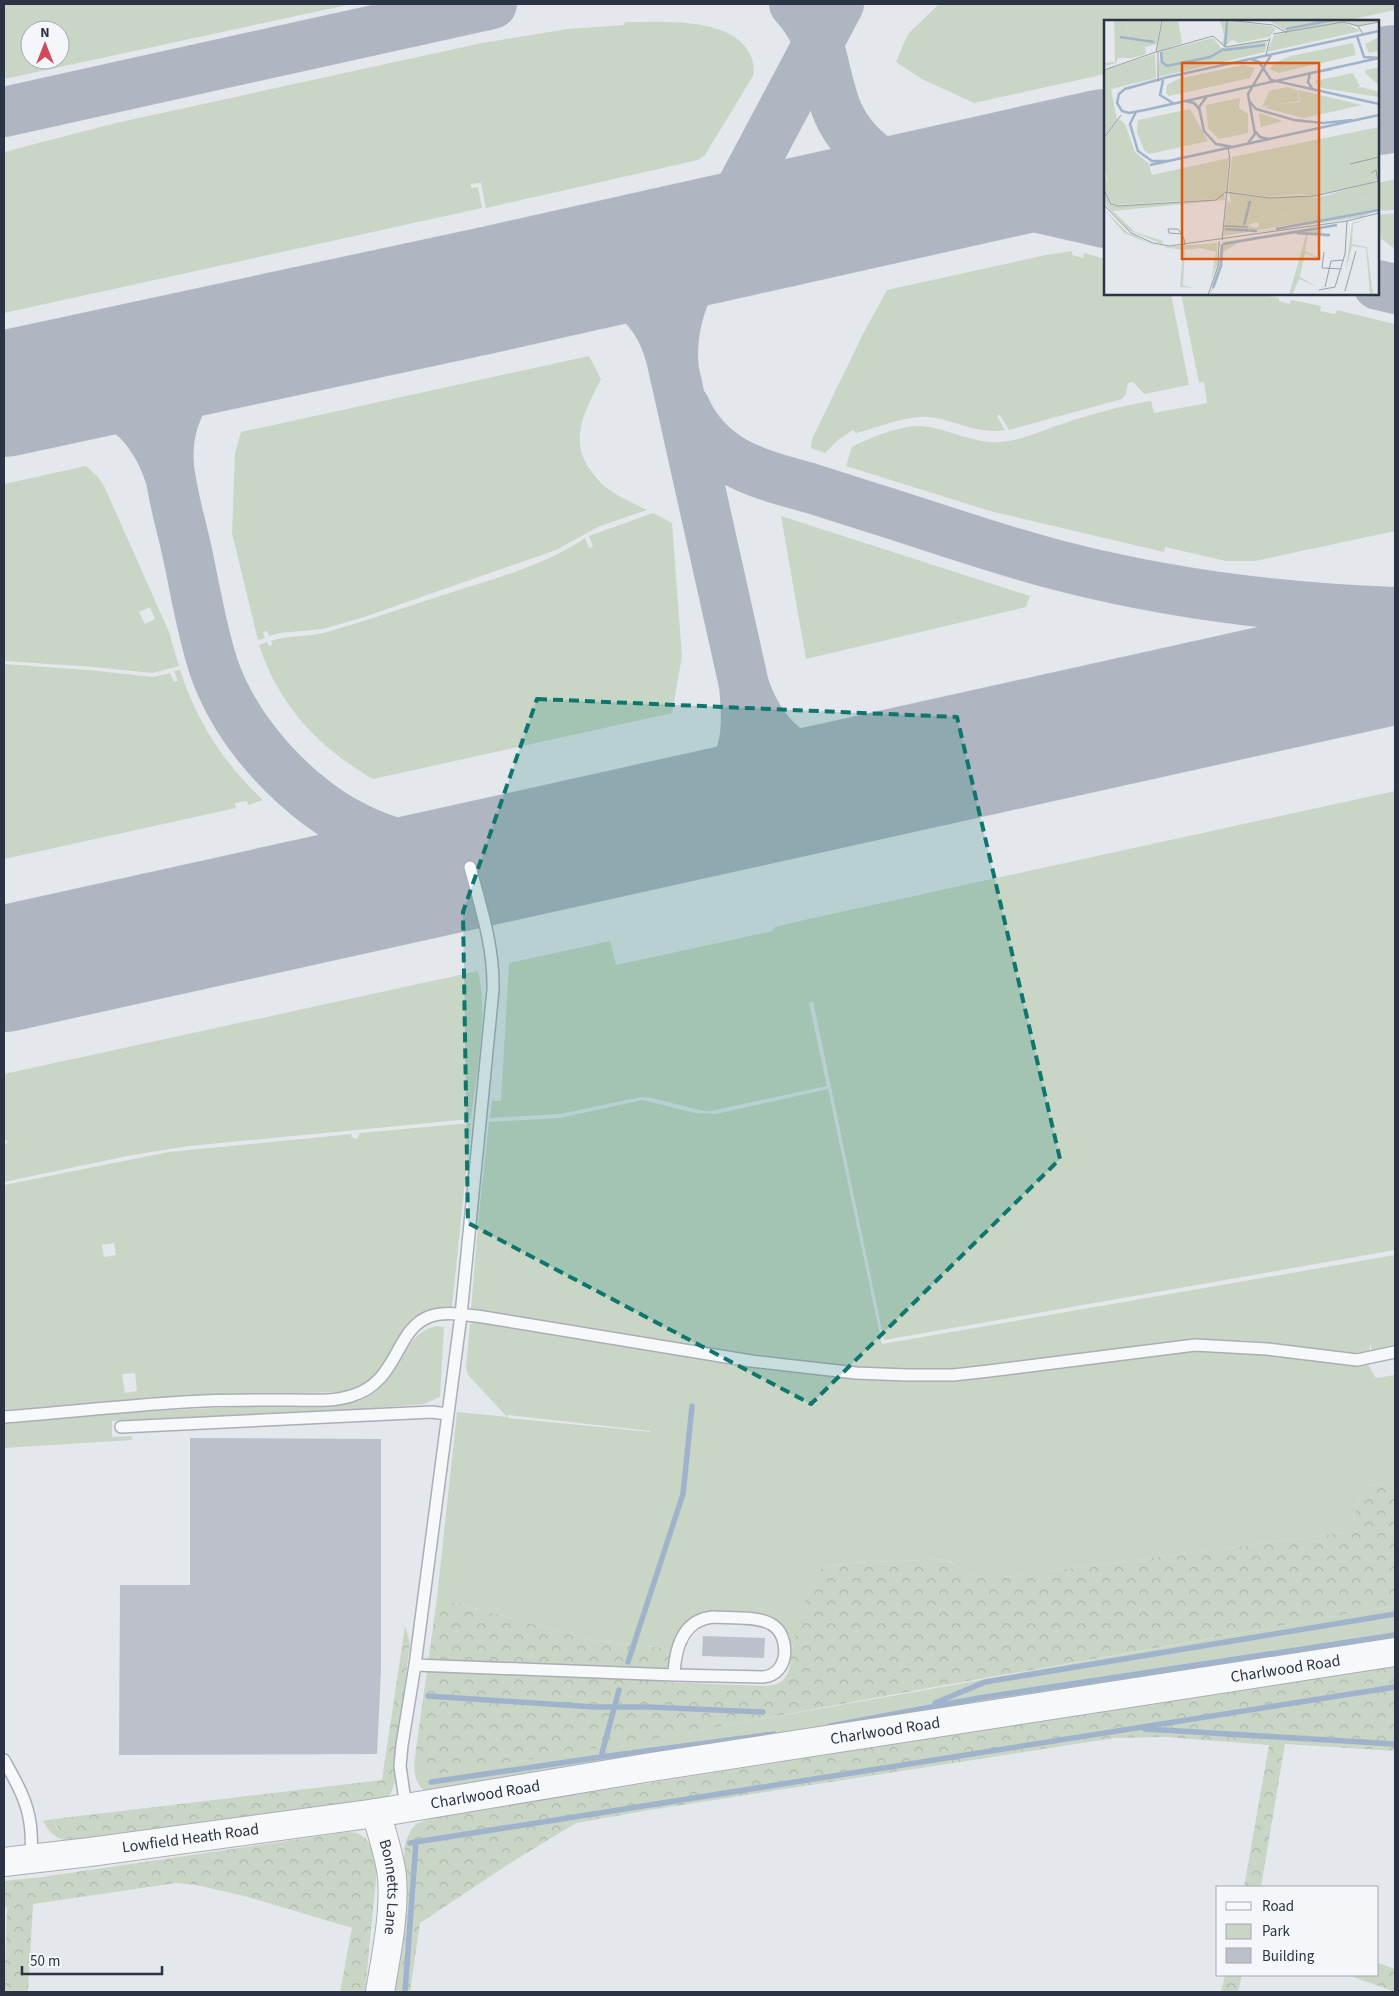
<svg xmlns="http://www.w3.org/2000/svg" width="1399" height="1996" font-family="'Source Sans 3',sans-serif">
<style>
.green{fill:#c9d6c5;fill-rule:evenodd}
.forest{fill:url(#forest-crowns)}
.lines{fill:none;stroke-linecap:round;stroke-linejoin:round}
.stream{stroke:#9fb4cc;stroke-width:5.5}
.taxiway{stroke:#b0b6c1;stroke-width:50}
.runway{stroke:#b0b6c1;stroke-width:126}
.building{fill:#bbc0ca}
.service-casing{stroke:#a9aeb7;stroke-width:14}
.tertiary-casing{stroke:#a9aeb7;stroke-width:30}
.service{stroke:#f7f8fa;stroke-width:11}
.tertiary{stroke:#f7f8fa;stroke-width:28}
.marked{fill:#0f766e;fill-opacity:0.2;stroke:#0f766e;stroke-width:4;stroke-dasharray:10 6;stroke-linejoin:round}
.labels{text-anchor:middle;dominant-baseline:central;stroke-width:4;stroke-linejoin:round;paint-order:stroke}
.street-label{font-size:16px;fill:#2b3445;stroke:#f4f6f9}
.inset-river{fill:none;stroke:#9fb4cc;stroke-width:2.5}
.inset-road{fill:none;stroke:#9a9fa9;stroke-width:1}
.view{fill:#df570f;fill-opacity:0.15;stroke:#df570f;stroke-width:2.5}
.inset-edge{fill:none;stroke:#2b3445;stroke-width:2.5}
</style>
<defs>
<pattern id="forest-crowns" width="20" height="18" patternUnits="userSpaceOnUse" patternTransform="scale(1.25)"><rect width="20" height="18" fill="#c9d6c5"/><path d="M2 6a3 3 0 1 1 6 0M12 15a3 3 0 1 1 6 0" fill="none" stroke="#adb8ab"/></pattern>
</defs>
<rect width="100%" height="100%" fill="#e4e7ec"/>
<!-- green -->
<path class="green" d="M 4,4 L 352,4 L 4,79 ZM 30,30 L 60,30 L 60,60 L 30,60 Z
M 939,4 L 1395,4 L 1395,10 L 1344,21 L 1105,21 L 1105,74 L 974,103 L 922,79 L 896,62 L 908,34 Z
M 625,22 C 660,22 732,16 750,54 C 753,61 755,68 753,76 L 705,155 L 698,160 L 486,208 L 481,183 L 471,184 L 471,188 L 478,187 L 482,208 L 4,313 L 4,152 L 116,123 L 482,43 L 568,29 L 624,25 Z
M 1395,179 L 1395,210 L 1378,211 L 1378,183 Z
M 1395,213 L 1395,249 L 1380,238 L 1381,236 L 1378,233 L 1378,215 Z
M 1072,251 L 1072,255 L 1083,258 L 1084,253 L 1105,259 L 1105,294 L 1171,294 L 1189,385 L 1144,394 L 1133,382 L 1128,383 L 1126,394 L 1122,399 L 1009,430 L 1000,415 L 997,416 L 1005,430 C 978,435 955,420 929,417 C 908,415 876,428 856,433 L 853,430 L 838,440 L 825,453 L 811,448 L 812,439 L 863,334 L 887,290 L 1046,255 Z
M 1181,294 L 1257,294 L 1279,298 L 1279,301 L 1290,304 L 1291,300 L 1321,306 L 1320,311 L 1335,314 L 1337,310 L 1395,324 L 1395,531 L 1255,561 L 1226,561 L 1165,547 L 1164,552 L 990,511 L 846,466 L 852,447 C 872,437 907,422 929,427 C 953,431 975,444 1000,442 C 1021,441 1042,430 1062,424 C 1091,414 1121,406 1151,401 L 1154,413 L 1207,403 L 1204,382 L 1199,383 Z
M 589,356 L 601,379 C 587,407 568,438 589,468 C 595,476 601,485 610,490 C 621,498 635,504 647,510 L 600,526 L 556,550 L 364,617 L 323,629 L 280,633 L 269,636 L 267,631 L 263,632 L 265,638 L 258,640 L 232,533 L 235,453 L 241,432 Z
M 86,466 L 98,477 L 104,486 L 169,632 L 179,666 L 152,673 L 94,667 L 4,661 L 4,484 ZM 150,607 L 155,619 L 145,624 L 139,612 Z
M 653,513 L 672,523 L 682,656 L 672,713 L 373,779 C 318,747 279,706 259,645 L 267,642 L 269,646 L 272,645 L 271,641 C 289,635 309,637 327,632 C 365,621 403,608 440,596 C 488,580 543,567 585,538 L 589,548 L 593,546 L 589,536 Z
M 781,516 L 1030,596 L 1026,607 L 806,659 Z
M 4,664 L 88,670 L 153,677 L 170,673 L 174,682 L 178,681 L 174,671 L 180,670 C 196,720 224,764 263,800 L 248,805 L 247,801 L 235,803 L 236,808 L 4,859 Z
M 1395,791 L 1395,1250 L 884,1340 L 813,1001 L 809,1003 L 827,1086 L 711,1111 L 703,1111 L 652,1098 L 641,1097 L 560,1114 L 490,1118 L 492,1101 L 501,1101 L 509,963 L 610,941 L 616,965 L 773,931 L 775,927 L 795,922 Z
M 478,971 C 489,1014 476,1075 471,1119 L 189,1146 L 132,1155 L 4,1182 L 4,1144 L 7,1143 L 6,1140 L 4,1140 L 4,1074 Z
M 828,1089 L 882,1344 L 1395,1255 L 1395,1346 L 1372,1352 L 1370,1342 L 1370,1352 L 1351,1353 L 1254,1341 L 1193,1339 L 999,1365 L 953,1368 L 881,1369 L 745,1355 L 471,1309 L 478,1223 L 489,1122 L 560,1118 L 642,1100 L 695,1113 L 716,1114 Z
M 471,1123 L 452,1307 C 440,1308 427,1309 416,1316 C 402,1325 397,1341 391,1355 C 381,1375 363,1390 341,1392 L 185,1396 L 4,1410 L 4,1185 L 169,1152 L 352,1134 L 351,1137 L 357,1139 L 360,1133 ZM 114,1243 L 116,1255 L 104,1257 L 102,1245 ZM 135,1373 L 137,1391 L 125,1393 L 122,1374 Z
M 481,1320 L 749,1367 L 821,1375 L 906,1380 L 1187,1350 L 1221,1350 L 1367,1363 L 1376,1378 L 1395,1375 L 1395,1480 L 1368,1486 L 1360,1495 L 1352,1524 L 1342,1533 L 1005,1577 L 986,1577 L 976,1576 L 965,1572 L 946,1559 L 845,1563 C 833,1566 823,1566 816,1577 L 792,1647 L 789,1635 L 780,1624 L 696,1616 L 684,1625 L 675,1649 L 595,1641 L 437,1598 L 457,1412 L 507,1417 L 468,1375 L 466,1367 L 470,1324 ZM 508,1415 L 650,1431 L 651,1432 L 508,1418 Z
M 437,1326 L 444,1327 L 440,1397 L 424,1404 L 290,1415 L 112,1421 L 112,1437 L 132,1436 L 132,1440 L 4,1448 L 4,1422 L 112,1413 L 359,1401 C 402,1386 399,1333 437,1326 Z
M 1395,1606 L 1395,1635 L 1246,1658 L 1241,1667 L 429,1792 C 416,1787 415,1778 414,1764 L 436,1775 C 756,1722 1075,1662 1395,1606 Z
M 54,1819 L 57,1829 L 76,1840 C 60,1843 51,1835 43,1821 Z"/>
<!-- forest -->
<path class="forest" d="M 1395,1480 L 1395,1606 L 940,1686 L 641,1741 L 436,1775 L 414,1764 L 437,1598 L 595,1641 L 675,1649 L 663,1682 L 767,1686 C 774,1685 780,1684 785,1678 C 792,1669 790,1656 793,1645 C 799,1620 807,1591 821,1569 L 845,1563 L 946,1559 L 965,1572 L 976,1576 L 986,1577 L 1005,1577 L 1342,1533 L 1352,1524 L 1360,1495 L 1368,1486 Z
M 405,1626 L 410,1643 L 398,1736 L 395,1782 L 391,1793 L 384,1800 L 76,1840 C 64,1838 57,1831 54,1819 L 382,1780 Z
M 1395,1665 L 1395,1751 L 1285,1744 L 1261,1887 L 1244,1887 L 1269,1745 L 1164,1737 L 1114,1738 L 650,1810 L 576,1823 L 512,1862 L 420,1923 L 410,1992 L 390,1992 L 403,1872 L 405,1843 L 411,1830 L 416,1824 L 433,1817 Z
M 348,1832 L 357,1833 L 365,1838 L 371,1846 L 377,1869 L 365,1992 L 340,1992 L 352,1928 L 248,1897 L 197,1885 L 176,1883 L 33,1904 L 28,1992 L 4,1992 L 7,1907 L 4,1907 L 4,1881 L 42,1877 Z
M 1378,1963 L 1395,1969 L 1395,1992 L 1348,1975 L 1378,1975 Z
M 1225,1975 L 1242,1975 L 1238,1992 L 1221,1992 Z"/>
<g class="lines">
<!-- stream -->
<path class="stream" d="M 628,1662 L 683,1494 L 692,1406
M 619,1690 L 601,1757 L 774,1734
M 428,1696 L 595,1707 L 648,1707 L 763,1712
M 935,1703 L 985,1682 L 1395,1614
M 830,1726 L 979,1698 L 1395,1635
M 1145,1729 L 1395,1744
M 431,1782 L 601,1757
M 416,1842 L 1395,1687
M 405,1992 L 416,1842 L 410,1843"/>
<!-- taxiway -->
<path class="taxiway" d="M 794,4 C 823,35 821,61 833,99 C 845,141 883,170 923,182 L 1105,223
M 1378,69 L 1395,69
M 4,112 L 492,4
M 553,275 C 618,275 660,301 673,367
M 1378,285 L 1395,289
M 259,339 C 203,359 164,404 169,466 C 172,496 182,527 188,556 C 196,594 202,632 214,668 C 233,722 273,770 318,804 C 354,831 401,849 445,853 C 471,856 497,854 522,854
M 34,387 C 105,386 149,410 171,479
M 685,407 C 709,462 758,474 810,488 C 832,495 854,502 876,509 C 937,528 998,550 1061,566 C 1170,594 1283,608 1395,612
M 744,685 C 760,735 797,769 850,775 C 861,776 874,774 885,774
M 672,821 C 735,776 752,767 744,685 L 674,371 C 671,344 675,318 686,292 L 839,4"/>
<!-- runway -->
<path class="runway" d="M 1378,92 L 1395,88
M 4,394 L 497,288 L 1105,152
M 4,969 L 1395,661"/>
</g>
<!-- building -->
<path class="building" d="M 190,1438 L 381,1439 L 381,1670 L 377,1754 L 119,1755 L 120,1585 L 190,1585 Z
M 703,1636 L 765,1638 L 764,1658 L 702,1656 Z"/>
<g class="lines">
<defs>
<path id="service" d="M 4,1417 C 70,1412 137,1404 204,1401 C 233,1400 262,1400 291,1400 C 311,1400 332,1402 351,1396 C 400,1382 394,1328 431,1316 C 447,1311 467,1315 483,1317 L 751,1361 L 856,1373 L 907,1375 L 953,1375 L 989,1371 L 1195,1345 L 1267,1349 L 1357,1360 L 1395,1352
M 121,1427 L 432,1412 L 448,1414
M 713,1617 C 728,1618 758,1616 771,1624 C 791,1635 790,1675 763,1677 L 674,1675 C 675,1649 682,1620 713,1617 Z
M 415,1665 L 674,1675
M 4,1760 C 15,1780 27,1800 30,1823 C 32,1835 31,1847 32,1859
M 406,1808 L 400,1766 L 402,1745 L 415,1665 L 461,1315 L 493,990 C 494,947 481,908 470,867"/>
<g id="tertiary">
<path id="s1" d="M 376,1813 C 382,1834 390,1856 392,1877 C 395,1914 386,1955 380,1992"/>
<path id="s2" d="M 4,1862 L 90,1852 L 376,1813 L 645,1768 L 1395,1652"/>
</g>
</defs>
<!-- service casing -->
<use href="#service" class="service-casing"/>
<!-- tertiary casing -->
<use href="#tertiary" class="tertiary-casing"/>
<!-- service -->
<use href="#service" class="service"/>
<!-- tertiary -->
<use href="#tertiary" class="tertiary"/>
</g>
<!-- marked area -->
<path class="marked" d="M 537,699 L 957,717 L 1060,1159 L 811,1404 L 468,1223 L 463,912 Z"/>
<g class="labels">
<!-- street labels -->
<g class="street-label">
<text stroke="none"><textPath href="#s2" startOffset="1296">Charlwood Road</textPath></text>
<text stroke="none"><textPath href="#s2" startOffset="891">Charlwood Road</textPath></text>
<text stroke="none"><textPath href="#s2" startOffset="486">Charlwood Road</textPath></text>
<text stroke="none"><textPath href="#s2" startOffset="188">Lowfield Heath Road</textPath></text>
<text stroke="none"><textPath href="#s1" startOffset="76">Bonnetts Lane</textPath></text>
</g>
</g>
<!-- overview -->
<g transform="translate(1104 20)">
<rect width="275" height="275" fill="#e4e7ec"/>
<path d="M 22,0 L 57,0 L 53,24 L 41,27 L 42,34 L 28,38 ZM 58,0 L 74,0 L 78,23 L 56,31 L 53,30 ZM 116,0 L 167,6 L 172,9 L 165,17 L 135,23 L 128,20 L 121,26 L 116,21 L 119,22 L 120,15 ZM 164,0 L 275,0 L 275,1 L 253,6 L 241,2 L 185,13 ZM 238,2 L 257,11 L 163,32 L 170,15 ZM 275,17 L 275,31 L 265,33 L 261,24 ZM 109,18 L 117,28 L 159,20 L 163,23 L 161,32 L 54,57 L 54,53 L 58,54 L 54,52 L 57,31 ZM 249,23 L 252,35 L 174,53 L 166,49 L 170,43 L 187,36 ZM 51,34 L 52,58 L 7,69 L 13,100 L 0,117 L 0,50 ZM 139,45 L 151,48 L 146,58 L 65,76 L 62,73 L 63,65 L 74,59 ZM 275,47 L 275,65 L 261,53 L 262,50 ZM 249,53 L 256,66 L 251,69 L 257,67 L 275,72 L 275,77 L 218,68 L 211,61 ZM 183,67 L 193,70 L 195,81 L 158,87 L 165,71 ZM 194,70 L 241,81 L 258,85 L 200,98 L 161,88 L 168,85 L 196,82 ZM 136,78 L 135,88 L 144,94 L 144,113 L 115,119 L 104,108 L 102,85 ZM 86,89 L 104,121 L 45,134 L 40,130 L 33,112 L 34,100 ZM 155,93 L 179,101 L 157,107 ZM 15,99 L 21,104 L 31,132 L 45,144 L 48,155 L 125,138 L 122,171 L 114,179 L 9,185 L 0,169 L 0,155 L 4,162 L 0,147 L 0,119 ZM 275,107 L 275,137 L 272,138 L 275,138 L 275,159 L 266,163 L 275,162 L 275,178 L 270,176 L 212,189 L 210,193 L 160,197 L 156,205 L 153,202 L 144,205 L 121,200 L 123,181 L 127,182 L 125,172 L 162,178 L 195,175 L 213,178 L 266,163 L 211,176 L 195,174 L 164,177 L 124,171 L 128,137 ZM 0,172 L 9,186 L 113,180 L 120,173 L 121,180 L 9,191 L 31,212 L 59,221 L 58,224 L 24,210 L 0,183 ZM 0,189 L 23,212 L 56,228 L 20,213 ZM 275,189 L 258,197 L 141,214 L 263,192 Z" fill="#c9d6c5"/>
<path d="M 10,0 L 22,0 L 28,38 L 14,38 L 12,43 L 1,46 L 0,43 L 11,42 ZM 270,176 L 275,178 L 274,190 L 119,216 L 121,200 L 153,208 L 160,197 L 210,193 L 212,189 ZM 263,199 L 249,204 L 248,224 L 263,227 L 269,275 L 266,275 L 262,228 L 248,226 L 242,250 L 248,203 ZM 217,206 L 218,214 L 226,217 L 204,214 L 201,231 L 218,240 L 201,233 L 196,257 L 213,267 L 195,259 L 188,275 L 185,275 L 202,215 L 189,213 L 135,222 L 119,232 L 114,259 L 106,275 L 119,222 ZM 113,223 L 113,245 L 107,260 L 112,232 L 96,228 L 81,230 L 79,265 L 89,268 L 76,267 L 79,230 L 59,227 Z" fill="#c9d6c5"/>
<path class="inset-river" d="M 182,9 L 229,0M 253,16 L 260,37 L 275,38M 16,17 L 50,22M 121,26 L 123,2M 120,30 L 161,25M 57,32 L 58,42 L 63,46 L 106,37 L 120,29M 147,39 L 155,42 L 167,60 L 275,84M 59,60 L 56,75 L 69,83M 209,70 L 204,62 L 206,53 L 228,49M 103,76 L 95,87 L 100,111 L 112,124 L 129,127M 81,81 L 90,83 L 95,89M 145,81 L 152,89 L 190,100 L 219,103 L 248,100M 41,90 L 25,93 L 18,91 L 13,83 L 15,74 L 21,69 L 64,57 L 275,11M 41,90 L 275,38M 32,92 L 26,104 L 34,131 L 48,141 L 63,141M 151,111 L 156,117 L 165,119M 144,123 L 151,114 L 144,74 L 167,35M 46,145 L 275,95M 140,205 L 146,181M 121,209 L 153,211M 172,209 L 275,190M 193,213 L 226,215M 119,224 L 233,205M 109,268 L 117,246 L 118,224"/>
<path class="inset-road" d="M 122,0 L 169,5 L 183,13M 254,6 L 275,2M 169,14 L 239,2 L 254,6 L 259,14M 0,32 L 0,7M 52,32 L 109,16 L 121,27 L 165,20M 162,35 L 166,18M 0,50 L 52,32 L 58,0M 54,62 L 54,32M 0,118 L 17,95M 246,144 L 275,137M 267,153 L 272,150 L 274,161M 0,170 L 7,184 L 14,186 L 112,180 L 122,172 L 165,178 L 211,176 L 275,161M 0,185 L 27,213 L 49,223 L 65,226 L 243,201 L 275,193M 119,206 L 144,207M 78,214 L 65,213 L 64,209 L 74,209 L 77,213 L 78,214 L 79,217 L 80,219 L 81,225M 118,220 L 126,140 L 124,128M 220,232 L 218,248 L 238,249M 221,267 L 227,241 L 240,240M 215,270 L 231,267 L 241,234 L 243,201M 241,271 L 252,231M 104,275 L 114,246 L 115,221"/>
<path class="view" d="M 78,43 L 215,43 L 215,239 L 78,239 Z"/>
<rect width="275" height="275" class="inset-edge"/>
</g>
<!-- border -->
<rect width="1399" height="1996" fill="none" stroke="#2b3445" stroke-width="10"/>
<!-- legend -->
<rect x="1216" y="1886" width="162" height="90" fill="#f4f6f9" stroke="#a4a8b1"/>
<rect x="1226" y="1902" width="25" height="8" fill="#f7f8fa" stroke="#a4a8b1"/>
<text x="1262" y="1911" font-size="15" fill="#2b3445">Road</text>
<rect x="1226" y="1924" width="25" height="15" fill="#c9d6c5" stroke="#a4a8b1"/>
<text x="1262" y="1936" font-size="15" fill="#2b3445">Park</text>
<rect x="1226" y="1948" width="25" height="15" fill="#bbc0ca" stroke="#a4a8b1"/>
<text x="1262" y="1961" font-size="15" fill="#2b3445">Building</text>
<!-- north arrow -->
<g transform="translate(45 45)"><circle r="24" fill="#f4f6f9" stroke="#a4a8b1"/>
<path d="M0-4L9 19L0 12L-9 19Z" fill="#d1495b"/>
<text y="-8" font-size="14" font-weight="bold" text-anchor="middle" fill="#2b3445">N</text>
</g>
<!-- scale -->
<path d="M22 1966v8h140v-8" fill="none" stroke="#2b3445" stroke-width="2.5"/>
<text x="30" y="1966" font-size="15" fill="#2b3445" stroke="#f4f6f9" stroke-width="4" paint-order="stroke">50 m</text>
</svg>
